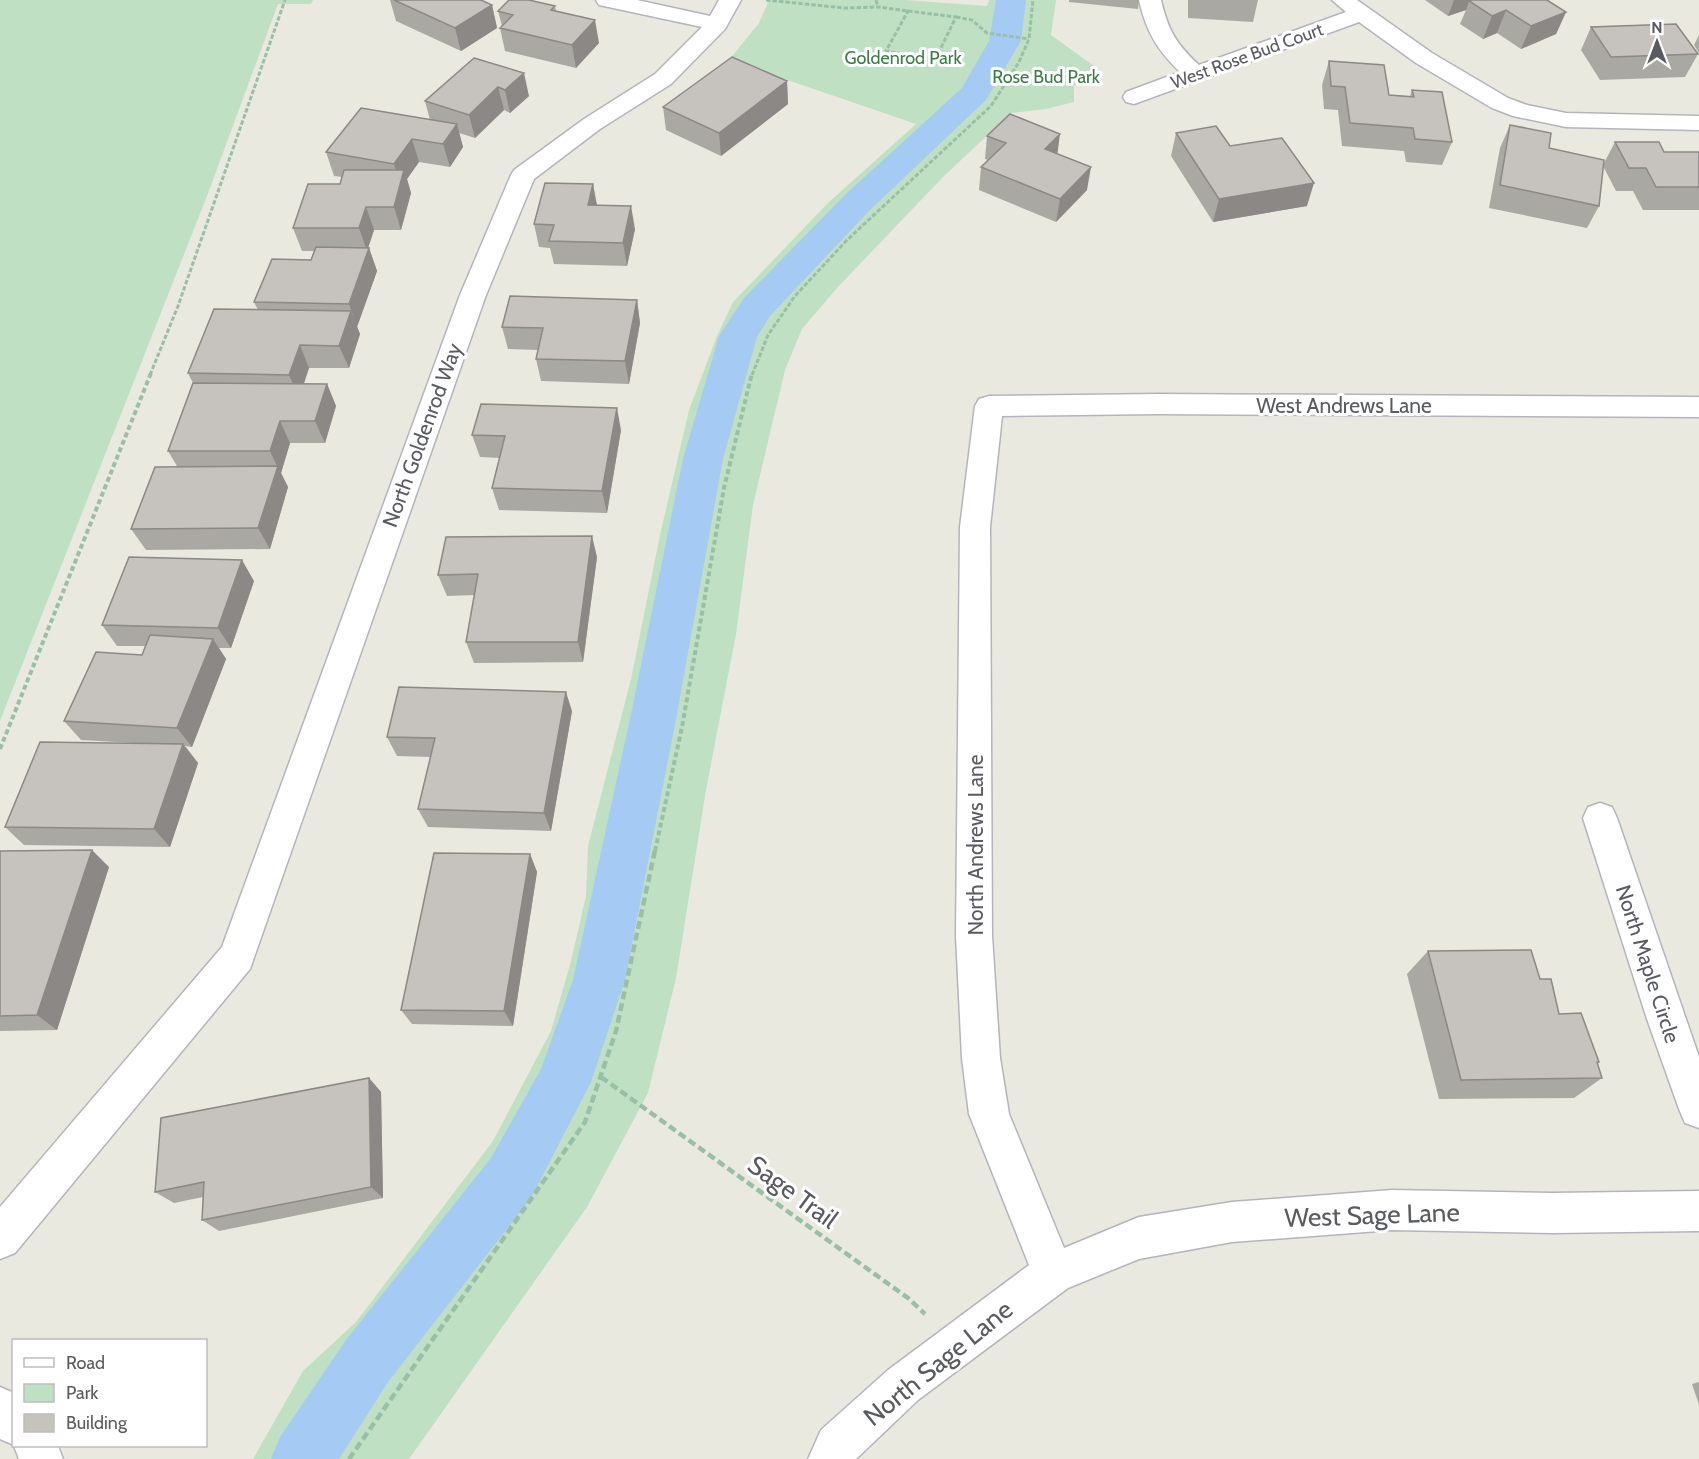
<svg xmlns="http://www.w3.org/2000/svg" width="1699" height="1459" font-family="Cabin,sans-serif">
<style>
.green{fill:#bfe0c2}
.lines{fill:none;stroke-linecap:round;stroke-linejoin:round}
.canal{fill:#a5cbf5;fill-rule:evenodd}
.minor-casing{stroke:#b3b5ba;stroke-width:3}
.path-far2{stroke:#99c0a7;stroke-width:3;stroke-dasharray:4.5 2;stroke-linecap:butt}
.path-far1{stroke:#99c0a7;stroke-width:4;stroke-dasharray:5 3;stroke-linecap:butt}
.path{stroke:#99c0a7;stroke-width:4.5;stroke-dasharray:8 4;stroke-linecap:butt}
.minor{fill:#fff;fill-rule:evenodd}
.wall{fill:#aaa8a3}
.shaded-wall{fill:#8b8885}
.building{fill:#c6c3be;stroke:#8b8885;stroke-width:1.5}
.labels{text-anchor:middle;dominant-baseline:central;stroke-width:6;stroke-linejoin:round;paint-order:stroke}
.far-street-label{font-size:18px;fill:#595b60;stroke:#fff}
.far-park-label{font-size:18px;fill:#3c7c45;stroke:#fff}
.street-label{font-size:21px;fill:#595b60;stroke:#fff}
.near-street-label{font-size:26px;fill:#595b60;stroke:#fff}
</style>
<rect width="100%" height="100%" fill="#eae9e0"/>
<!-- green -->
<path class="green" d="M 0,0 L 313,0 L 311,4 L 278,4 L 207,196 L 0,721 Z
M 769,0 L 905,0 L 987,6 L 989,0 L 1056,0 L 1051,35 L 1094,66 L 1074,86 L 1074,102 L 1046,109 L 1011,113 L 943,177 L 837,288 L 802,329 L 785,370 L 753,505 L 736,634 L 706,790 L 676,978 L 648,1093 L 587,1207 L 409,1459 L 253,1459 L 303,1371 L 356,1322 L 493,1141 L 551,1031 L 571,961 L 586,896 L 588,846 L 631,679 L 660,535 L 689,410 L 717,336 L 733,302 L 828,203 L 916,124 L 729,60 L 759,23 Z"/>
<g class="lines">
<!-- canal -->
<path class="canal" d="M 996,0 L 1026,0 L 1021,41 L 986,100 L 870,210 L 770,316 L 757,337 L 723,459 L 676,719 L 625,980 L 591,1082 L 531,1198 L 388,1382 L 339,1459 L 271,1459 L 280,1437 L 346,1340 L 491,1158 L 541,1069 L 573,980 L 630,719 L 683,459 L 719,336 L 744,298 L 846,194 L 962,88 L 989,41 Z"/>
<defs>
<path id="minor" d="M 596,0 L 637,0 L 710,16 L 719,0 L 741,0 L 725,29 L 671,84 L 600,129 L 534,179 L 486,295 L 250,969 L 15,1253 L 0,1259 L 0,1207 L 222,947 L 460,295 L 511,175 L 514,170 L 584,119 L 655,74 L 702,27 L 599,5 Z
M 1139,0 L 1161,0 C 1168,30 1176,44 1199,65 L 1346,12 L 1332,0 L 1357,0 L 1432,53 L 1508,98 L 1527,105 L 1566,113 L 1699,116 L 1699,130 L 1566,127 L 1513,116 L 1492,108 L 1416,63 L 1359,22 L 1134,104 L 1126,102 L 1123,97 L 1126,92 L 1180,72 C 1157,50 1146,31 1139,0 Z
M 1158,394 L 1699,397 L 1699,417 L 1158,414 L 1002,416 L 990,527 L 992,936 L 1000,1058 L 1009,1114 L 1064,1248 L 1139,1217 L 1232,1202 L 1392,1190 L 1553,1193 L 1699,1191 L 1699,1231 L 1553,1233 L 1392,1230 L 1232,1242 L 1139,1259 L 1068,1288 L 918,1400 L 856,1459 L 808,1459 L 821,1430 L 888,1370 L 1029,1265 L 969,1114 L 962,1058 L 956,936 L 960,527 L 975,406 L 979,399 L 989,396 Z
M 1600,803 L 1612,807 L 1617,818 L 1699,1057 L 1699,1128 L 1685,1123 L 1679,1109 L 1647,1019 L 1583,818 L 1588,807 Z
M 0,1387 L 14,1393 L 14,1445 L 0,1439 Z
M 14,1446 L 58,1446 L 63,1459 L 19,1459 Z"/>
</defs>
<!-- minor casing -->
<use href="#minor" class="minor-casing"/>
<!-- path-far2 -->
<path class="path-far2" d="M 766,0 L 844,8 L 878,7 L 908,11
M 876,0 L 878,7
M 908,11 L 956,17 L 935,60 L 886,51 Z
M 956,17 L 972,20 L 987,33 L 1029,39
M 150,375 L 178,306 L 285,0
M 752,375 L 768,335 L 795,296 L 847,240 L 991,106 L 1019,62 L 1029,39 L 1033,0"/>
<!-- path-far1 -->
<path class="path-far1" d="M 0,749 L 151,373
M 655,851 L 682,727 L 724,488 L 752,373"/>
<!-- path -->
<path class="path" d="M 601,1077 L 908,1298 L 925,1314
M 349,1459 L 585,1122 L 616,1031 L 655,850"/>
<!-- minor -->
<use href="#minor" class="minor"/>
</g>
<!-- wall -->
<path class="wall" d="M 390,0 L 481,0 L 492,5 L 497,28 L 461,51 L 396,21 Z
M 1069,0 L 1139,0 L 1138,9 L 1069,2 Z
M 1188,0 L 1258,0 L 1253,22 L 1188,18 Z
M 1425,0 L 1547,0 L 1566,12 L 1556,34 L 1521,49 L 1497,33 L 1483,39 L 1460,24 L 1466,10 L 1448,16 Z
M 555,6 L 556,11 L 599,43 L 576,68 L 505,51 L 500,28 L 502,26 L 498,11 Z
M 1591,27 L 1698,54 L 1685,77 L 1600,80 L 1581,50 Z
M 1699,35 L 1699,53 L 1694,45 Z
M 474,58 L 529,96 L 510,113 L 504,110 L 475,138 L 459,133 L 463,147 L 450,167 L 419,162 L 407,179 L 411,193 L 401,230 L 374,230 L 368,248 L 369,248 L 377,271 L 357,327 L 360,334 L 349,368 L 309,368 L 304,384 L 327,384 L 336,406 L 325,443 L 290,443 L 281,473 L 288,487 L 270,549 L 146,550 L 131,529 L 177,466 L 168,451 L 193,383 L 188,373 L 258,310 L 254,302 L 311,260 L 314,251 L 302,251 L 293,228 L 340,184 L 342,177 L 334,176 L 326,152 L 430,120 L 425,101 Z
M 1329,61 L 1389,95 L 1410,96 L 1412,90 L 1452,142 L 1442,165 L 1406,162 L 1404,151 L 1342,146 L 1338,110 L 1324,109 L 1322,85 Z
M 787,81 L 788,104 L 721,156 L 666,130 L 663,107 Z
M 1510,125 L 1549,148 L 1603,165 L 1615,142 L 1664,152 L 1699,152 L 1699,210 L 1643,210 L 1633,191 L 1616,191 L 1603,166 L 1599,206 L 1587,228 L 1489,208 L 1500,148 Z
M 1176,133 L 1230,146 L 1307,206 L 1213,222 L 1171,156 Z
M 987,136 L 1057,154 L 1087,190 L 1056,222 L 979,190 L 981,167 L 988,160 L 985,159 Z
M 593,184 L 597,205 L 635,229 L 627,266 L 554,264 L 550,248 L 539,247 L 534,224 Z
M 637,300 L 640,323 L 629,384 L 541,381 L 536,359 L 538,350 L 508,349 L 502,327 Z
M 621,430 L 607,513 L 499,510 L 492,488 L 500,458 L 480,457 L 472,435 Z
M 597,557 L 583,662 L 474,663 L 466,642 L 475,595 L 447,596 L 438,575 Z
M 254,581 L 231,648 L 219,648 L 226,659 L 192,747 L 185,746 L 198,763 L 170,847 L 24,845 L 5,827 L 134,743 L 81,740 L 64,721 L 142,655 L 145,646 L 117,646 L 102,625 Z
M 572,711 L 551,831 L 428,827 L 418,809 L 431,757 L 397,756 L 387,737 Z
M 0,851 L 109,867 L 57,1030 L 0,1031 Z
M 530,854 L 537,872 L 513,1026 L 412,1024 L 401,1010 Z
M 1428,951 L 1540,979 L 1559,1014 L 1599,1062 L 1597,1063 L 1602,1078 L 1574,1098 L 1439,1099 L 1407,974 Z
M 369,1078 L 381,1092 L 383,1198 L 219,1231 L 202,1220 L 203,1197 L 174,1203 L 155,1192 Z
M 1699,1382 L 1699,1405 L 1692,1384 Z"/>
<!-- shaded-wall -->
<path class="shaded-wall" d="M 1454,0 L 1494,0 L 1469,1 L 1466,10 L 1448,16 Z
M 492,5 L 497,28 L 461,51 L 455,28 Z
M 1506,10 L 1497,33 L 1483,39 L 1492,16 Z
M 1566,12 L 1556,34 L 1521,49 L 1531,26 Z
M 595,20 L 599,43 L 576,68 L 572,45 Z
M 524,73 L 529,96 L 510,113 L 505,90 Z
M 787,81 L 788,104 L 721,156 L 719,133 Z
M 498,87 L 504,110 L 475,138 L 469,115 Z
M 457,124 L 463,147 L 450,167 L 443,144 Z
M 1060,134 L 1057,157 L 1045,149 Z
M 412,139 L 419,162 L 407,179 L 411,193 L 401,230 L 394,207 L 400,184 L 394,164 Z
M 1091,167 L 1087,190 L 1056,222 L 1060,199 Z
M 1314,183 L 1307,206 L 1213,222 L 1219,199 Z
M 593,184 L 597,207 L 588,205 Z
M 631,206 L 635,229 L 627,266 L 623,243 Z
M 366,207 L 374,230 L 367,251 L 359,228 Z
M 369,248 L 377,271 L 357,327 L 349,304 Z
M 637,300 L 640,323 L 629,384 L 625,361 Z
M 351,311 L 360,334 L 349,368 L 339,346 Z
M 300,345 L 309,368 L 299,397 L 289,375 Z
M 327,384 L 336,406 L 325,443 L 315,421 Z
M 617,408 L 621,430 L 607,513 L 602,491 Z
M 280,421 L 290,443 L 281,473 L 288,487 L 270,549 L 258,528 L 277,466 L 270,451 Z
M 592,536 L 597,557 L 583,662 L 578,642 Z
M 242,560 L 254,581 L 231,648 L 218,628 Z
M 213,639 L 226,659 L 192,747 L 177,728 Z
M 566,692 L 572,711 L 551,831 L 544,813 Z
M 183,744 L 198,763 L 170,847 L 154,829 Z
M 92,850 L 109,867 L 57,1030 L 37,1015 Z
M 530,854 L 537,872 L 513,1026 L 504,1011 Z
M 369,1078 L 381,1092 L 383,1198 L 371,1187 Z"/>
<!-- building -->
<path class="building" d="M 394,0 L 481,0 L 492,5 L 455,28 Z
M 509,0 L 529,0 L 555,6 L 551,10 L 595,20 L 572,45 L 500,28 L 513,15 L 498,11 Z
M 1472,0 L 1547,0 L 1566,12 L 1531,26 L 1506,10 L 1492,16 L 1469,1 Z
M 1676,24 L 1698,54 L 1611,57 L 1591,27 Z
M 732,57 L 787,81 L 719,133 L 663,107 Z
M 474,58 L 524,73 L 505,90 L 498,87 L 469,115 L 425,101 Z
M 1329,61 L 1384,65 L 1389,95 L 1414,97 L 1412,90 L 1442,92 L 1452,142 L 1415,139 L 1413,128 L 1350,123 L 1345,87 L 1331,86 Z
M 361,108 L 457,124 L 443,144 L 412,139 L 394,164 L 326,152 Z
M 1010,114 L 1060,134 L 1045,149 L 1091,167 L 1060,199 L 981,167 L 1006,143 L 987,136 Z
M 1510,125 L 1551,133 L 1549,148 L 1604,160 L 1599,206 L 1500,185 Z
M 1216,126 L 1230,146 L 1282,138 L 1314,183 L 1219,199 L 1176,133 Z
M 1615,142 L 1659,142 L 1664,152 L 1699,152 L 1699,187 L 1656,187 L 1646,168 L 1629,168 Z
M 344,170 L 404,170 L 394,207 L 366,207 L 359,228 L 293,228 L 308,184 L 340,184 Z
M 545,183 L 593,184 L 588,205 L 631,206 L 623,243 L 549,241 L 554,225 L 534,224 Z
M 316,247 L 369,248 L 349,304 L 254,302 L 272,259 L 311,260 Z
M 510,296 L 637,300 L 625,361 L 536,359 L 543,328 L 502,327 Z
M 214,309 L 351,311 L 339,346 L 300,345 L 289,375 L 188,373 Z
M 193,383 L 327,384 L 315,421 L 280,421 L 270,451 L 168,451 Z
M 481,404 L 617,408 L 602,491 L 492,488 L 505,436 L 472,435 Z
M 278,466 L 258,528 L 131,529 L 155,467 Z
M 592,536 L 578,642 L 466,642 L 478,574 L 438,575 L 446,537 Z
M 129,557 L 242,560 L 218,628 L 102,625 Z
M 150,635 L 213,639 L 177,728 L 64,721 L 96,652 L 142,655 Z
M 399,687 L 566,692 L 544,813 L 418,809 L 435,738 L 387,737 Z
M 40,742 L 183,744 L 154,829 L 5,827 Z
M 92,850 L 37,1015 L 0,1016 L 0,851 Z
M 434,853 L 530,854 L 504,1011 L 401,1010 Z
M 1531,950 L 1540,979 L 1551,979 L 1559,1014 L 1581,1013 L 1599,1062 L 1597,1062 L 1602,1078 L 1461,1080 L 1428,951 Z
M 369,1078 L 371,1187 L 202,1220 L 204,1182 L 155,1192 L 161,1118 Z"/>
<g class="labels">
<!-- far-street labels -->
<g class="far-street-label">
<text transform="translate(1247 56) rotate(-20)">West Rose Bud Court</text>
</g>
<!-- far-park labels -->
<g class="far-park-label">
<text x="903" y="58">Goldenrod Park</text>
<text x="1046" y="77">Rose Bud Park</text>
</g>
<!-- street labels -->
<g class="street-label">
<text x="1344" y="405">West Andrews Lane</text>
<text transform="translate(422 435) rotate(-70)">North Goldenrod Way</text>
<text transform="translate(975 845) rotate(-90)">North Andrews Lane</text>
<text transform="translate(1648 964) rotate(72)">North Maple Circle</text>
</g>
<!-- near-street labels -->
<g class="near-street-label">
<text transform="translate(793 1192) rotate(36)">Sage Trail</text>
<text transform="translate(1372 1215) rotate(-2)">West Sage Lane</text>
<text transform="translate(938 1363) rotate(-39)">North Sage Lane</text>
</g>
</g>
<!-- legend -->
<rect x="12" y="1339" width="195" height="108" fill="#ffffff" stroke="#bdbdbf" stroke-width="1.5"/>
<rect x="24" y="1358" width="30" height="9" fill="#ffffff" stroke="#bdbdbf" stroke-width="1.5"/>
<text x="66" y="1369" font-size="18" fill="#595b60">Road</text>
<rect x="24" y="1384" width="30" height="18" fill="#bfe0c2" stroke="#bdbdbf" stroke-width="1.5"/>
<text x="66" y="1399" font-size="18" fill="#595b60">Park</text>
<rect x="24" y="1414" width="30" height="18" fill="#c6c3be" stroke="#bdbdbf" stroke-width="1.5"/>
<text x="66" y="1429" font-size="18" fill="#595b60">Building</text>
<!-- north arrow -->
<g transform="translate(1657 42)" stroke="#ffffff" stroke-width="4.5" paint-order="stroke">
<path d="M0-4.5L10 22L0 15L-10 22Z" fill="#595b60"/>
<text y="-9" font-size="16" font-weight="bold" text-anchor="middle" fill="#595b60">N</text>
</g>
</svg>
